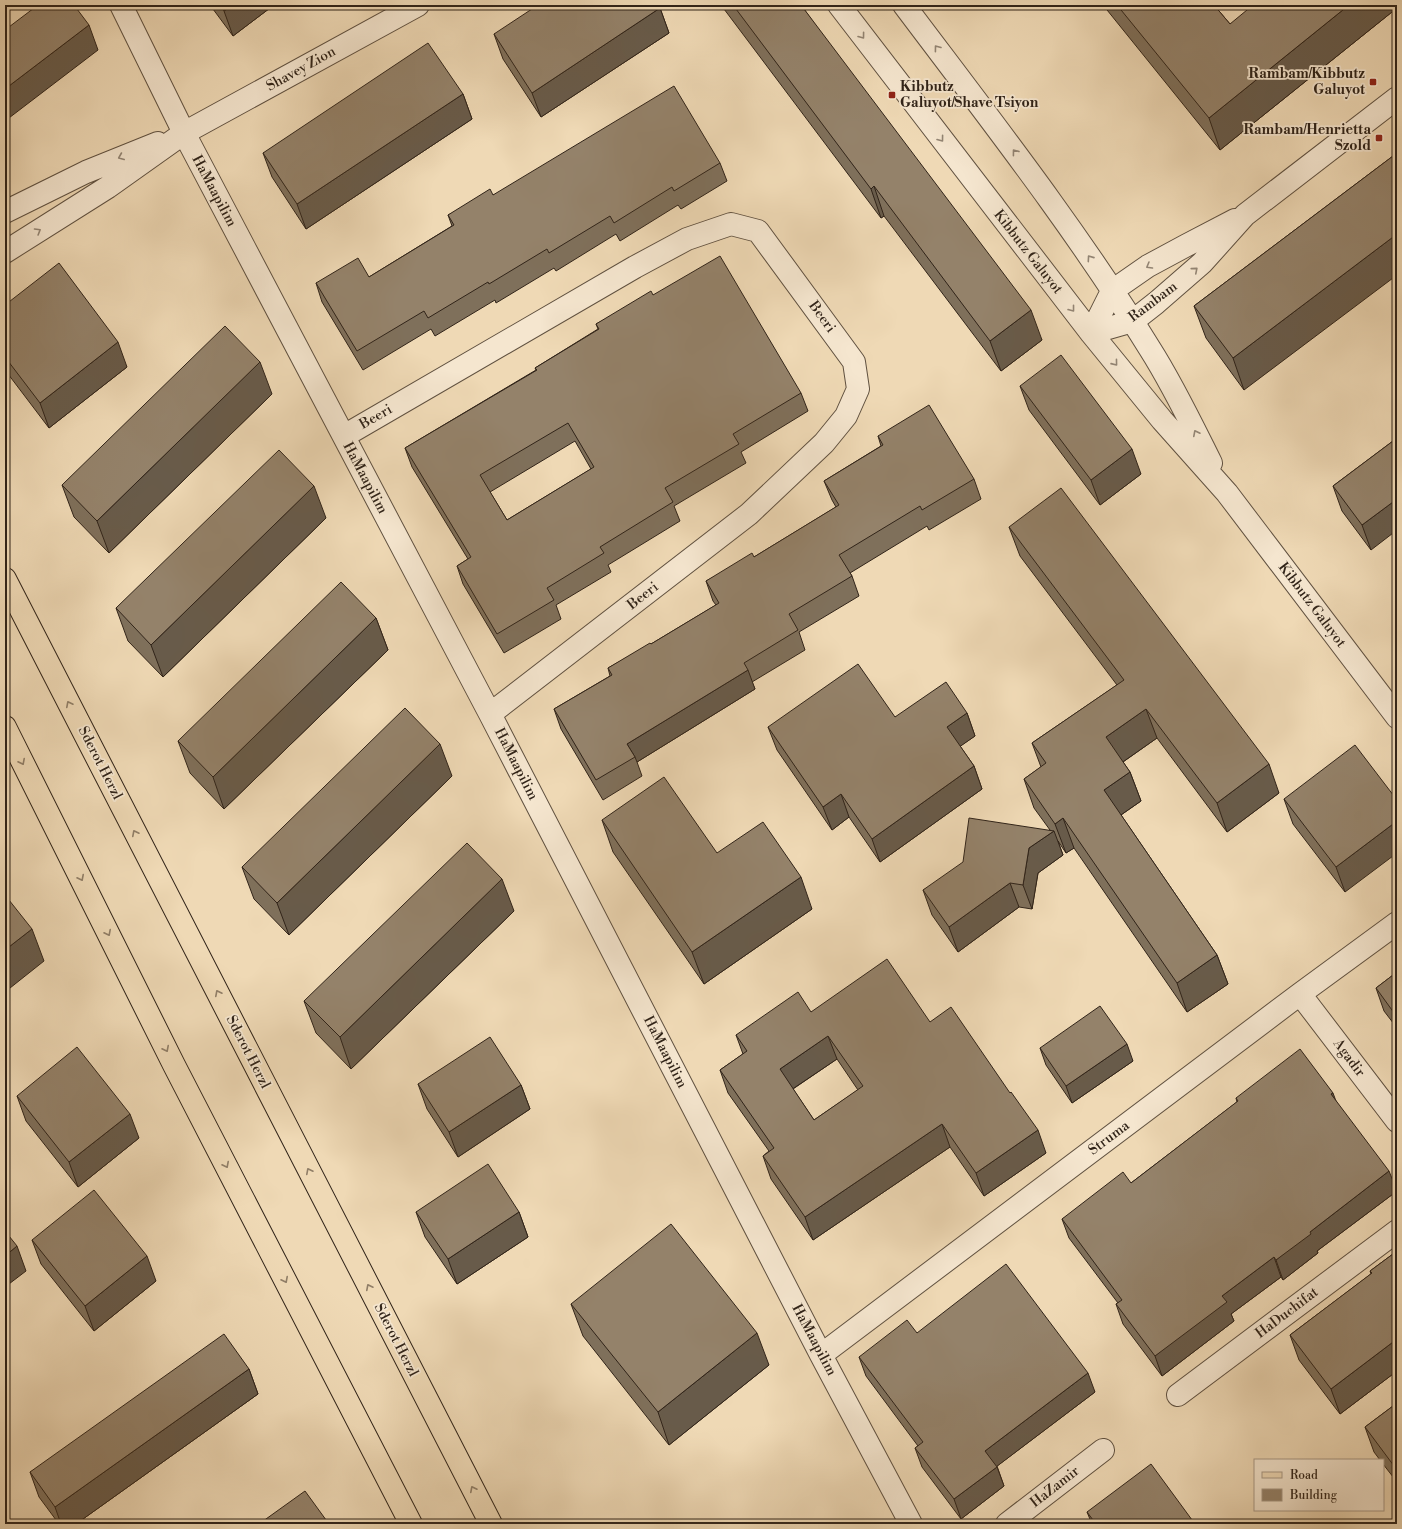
<svg xmlns="http://www.w3.org/2000/svg" width="1402" height="1529" font-family="'Libre Bodoni',serif">
<style>
.lines{fill:none;stroke-linecap:round;stroke-linejoin:round}
.minor-casing{stroke:#605140;stroke-width:24}
.major-casing{stroke:#312419;stroke-width:24}
.minor{stroke:#f5e6cf;stroke-width:22}
.major{stroke:#efd9b5;stroke-width:22}
.wall{fill:#7f705b;stroke:#312419;fill-rule:evenodd}
.shaded-wall{fill:#685b4a;stroke:#312419}
.building{fill:#94826a;stroke:#312419;fill-rule:evenodd}
.oneway{stroke:#938574}
.oneway2{stroke:#907e67}
.poi-dot{fill:#8f2418;stroke:#f5e6cf;stroke-width:1.5}
.labels{text-anchor:middle;dominant-baseline:central;stroke-width:3.5;stroke-linejoin:round;paint-order:stroke}
.street-label{font-size:14px;fill:#312419;stroke:#f5e6cf}
.poi-label{font-size:14px;font-weight:bold;fill:#312419;stroke:#f5e6cf;text-anchor:end}
</style>
<rect width="100%" height="100%" fill="#efd9b5"/>
<filter id="stains"><feTurbulence type="fractalNoise" baseFrequency=".005" numOctaves="4"/><feColorMatrix values="0 0 0 0 .2 0 0 0 0 .09 0 0 0 0 .02 0 0 0 .5 -.17"/></filter>
<radialGradient id="worn" r=".72"><stop offset=".6" stop-color="#630" stop-opacity="0"/><stop offset="1" stop-color="#630" stop-opacity=".3"/></radialGradient>
<g class="lines">
<defs>
<path id="minor" d="M 121,5 L 184,133 L 490,714 L 821,1355 L 911,1524
M 839,5 L 1091,333 L 1162,420 L 1227,493 L 1397,717
M 904,5 C 989,118 1076,229 1150,349 C 1173,385 1192,425 1211,463
M 5,212 L 86,172 L 158,143
M 5,252 L 108,187 L 184,133 L 418,5
M 1091,333 L 1133,321 L 1156,303 L 1202,263 L 1245,215 L 1397,98
M 1091,333 L 1112,291 L 1148,266 L 1187,245 L 1235,220
M 344,436 L 635,267 L 687,239 L 731,224 L 758,231 L 854,362 L 858,389 L 846,416 L 824,443 L 749,514 L 490,714
M 1300,994 L 1397,1121
M 821,1355 L 1300,994 L 1397,923
M 1178,1395 L 1397,1231
M 1007,1524 L 1103,1450"/>
<path id="major" d="M 5,579 L 491,1524
M 5,727 L 174,1065 L 411,1524"/>
</defs>
<!-- minor casing -->
<use href="#minor" class="minor-casing"/>
<!-- major casing -->
<use href="#major" class="major-casing"/>
<!-- minor -->
<use href="#minor" class="minor"/>
<!-- major -->
<use href="#major" class="major"/>
</g>
<!-- wall -->
<path class="wall" d="M 210,5 L 274,5 L 233,36 Z
M 721,5 L 801,5 L 1042,340 L 1001,371 L 884,216 L 881,218 Z
M 1103,5 L 1214,5 L 1230,24 L 1397,5 L 1397,8 L 1220,150 Z
M 660,8 L 669,33 L 541,117 L 503,59 L 494,34 Z
M 463,94 L 472,119 L 306,229 L 272,177 L 263,153 Z
M 1397,153 L 1244,390 L 1206,338 L 1194,306 Z
M 720,163 L 727,181 L 681,209 L 678,205 L 620,241 L 616,234 L 556,271 L 554,268 L 496,303 L 495,300 L 435,336 L 431,329 L 363,370 L 322,302 L 316,283 L 369,277 L 452,226 L 448,215 L 493,195 Z
M 653,295 L 801,393 L 808,411 L 741,452 L 746,463 L 674,506 L 680,521 L 608,565 L 611,572 L 556,605 L 561,619 L 504,653 L 463,584 L 457,566 L 468,559 L 412,467 L 405,448 L 536,370 L 535,368 L 598,329 L 596,324 ZM 575,441 L 591,469 L 507,520 L 490,492 Z
M 5,305 L 127,367 L 49,428 L 5,370 Z
M 1020,386 L 1141,474 L 1100,505 L 1029,410 Z
M 272,394 L 109,553 L 74,517 L 62,485 Z
M 878,436 L 974,479 L 981,499 L 929,530 L 927,526 L 850,573 L 852,576 L 859,596 L 799,632 L 805,650 L 752,682 L 755,689 L 637,762 L 642,776 L 603,800 L 561,729 L 554,709 L 610,676 L 608,668 L 651,644 L 716,605 L 713,601 L 706,581 L 754,557 L 836,507 L 832,500 L 824,481 L 881,446 Z
M 1397,438 L 1371,550 L 1342,511 L 1333,486 Z
M 326,518 L 163,677 L 128,641 L 116,608 Z
M 1009,527 L 1279,793 L 1227,832 L 1157,738 L 1123,762 L 1130,772 L 1141,801 L 1121,815 L 1217,955 L 1228,984 L 1187,1012 L 1074,848 L 1066,853 L 1058,841 L 1063,855 L 1038,873 L 1032,909 L 1019,907 L 958,952 L 932,915 L 923,890 L 1050,830 L 1034,808 L 1024,779 L 1041,767 L 1032,743 L 1117,685 L 1020,556 Z
M 376,618 L 388,650 L 224,809 L 190,773 L 178,741 Z
M 967,713 L 975,736 L 960,746 L 974,766 L 982,789 L 880,862 L 849,817 L 832,830 L 777,750 L 768,727 L 895,717 Z
M 452,776 L 289,935 L 254,899 L 242,867 Z
M 1284,799 L 1397,800 L 1345,892 L 1293,824 Z
M 602,820 L 717,853 L 812,909 L 704,984 L 613,852 Z
M 514,911 L 351,1069 L 316,1033 L 304,1001 Z
M 1397,972 L 1397,1028 L 1384,1011 L 1376,988 Z
M 811,1012 L 930,1022 L 1046,1153 L 984,1196 L 950,1147 L 813,1240 L 771,1179 L 763,1156 L 769,1151 L 728,1093 L 720,1070 L 743,1054 L 736,1035 ZM 837,1059 L 858,1090 L 814,1120 L 793,1089 Z
M 1040,1048 L 1133,1061 L 1072,1103 L 1046,1065 Z
M 418,1084 L 521,1085 L 530,1109 L 458,1157 L 427,1109 Z
M 17,1096 L 139,1138 L 78,1187 L 26,1121 Z
M 1236,1098 L 1335,1100 L 1397,1191 L 1317,1251 L 1318,1253 L 1283,1280 L 1281,1277 L 1231,1314 L 1234,1321 L 1162,1376 L 1123,1324 L 1116,1304 L 1118,1303 L 1069,1238 L 1062,1219 L 1131,1183 L 1237,1102 Z
M 416,1212 L 519,1212 L 528,1237 L 457,1284 L 425,1237 Z
M 32,1240 L 156,1281 L 94,1331 L 41,1264 Z
M 1397,1251 L 1397,1371 L 1340,1414 L 1299,1360 L 1290,1335 L 1371,1274 L 1370,1271 Z
M 571,1304 L 769,1365 L 669,1445 L 583,1336 Z
M 917,1333 L 1095,1392 L 997,1466 L 1004,1486 L 961,1519 L 922,1467 L 915,1448 L 918,1446 L 866,1376 L 859,1357 Z
M 249,1369 L 258,1394 L 76,1524 L 59,1524 L 39,1497 L 30,1472 Z
M 1397,1403 L 1397,1482 L 1383,1464 L 1383,1460 L 1380,1460 L 1374,1452 L 1365,1427 Z
M 1087,1512 L 1195,1524 L 1092,1524 Z"/>
<!-- shaded-wall -->
<path class="shaded-wall" d="M 233,5 L 274,5 L 233,36 L 224,11 Z
M 1349,5 L 1397,5 L 1397,8 L 1220,150 L 1209,118 Z
M 660,8 L 669,33 L 541,117 L 532,93 Z
M 89,25 L 98,50 L 5,121 L 5,89 Z
M 463,94 L 472,119 L 306,229 L 297,204 Z
M 874,186 L 884,216 L 881,218 L 871,189 Z
M 1397,234 L 1397,275 L 1244,390 L 1233,358 Z
M 1031,310 L 1042,340 L 1001,371 L 990,341 Z
M 118,342 L 127,367 L 49,428 L 40,403 Z
M 260,362 L 272,394 L 109,553 L 97,521 Z
M 1132,449 L 1141,474 L 1100,505 L 1091,480 Z
M 314,486 L 326,518 L 163,677 L 151,645 Z
M 1397,499 L 1397,530 L 1371,550 L 1362,525 Z
M 376,618 L 388,650 L 224,809 L 213,777 Z
M 748,670 L 755,689 L 637,762 L 635,757 L 627,744 Z
M 1146,709 L 1157,738 L 1117,766 L 1106,737 Z
M 967,713 L 975,736 L 955,750 L 947,727 Z
M 440,744 L 452,776 L 289,935 L 277,903 Z
M 1269,764 L 1279,793 L 1227,832 L 1217,803 Z
M 974,766 L 982,789 L 880,862 L 872,839 Z
M 1130,772 L 1141,801 L 1115,819 L 1104,790 Z
M 841,794 L 849,817 L 832,830 L 823,807 Z
M 1063,818 L 1074,848 L 1066,853 L 1055,824 Z
M 1397,821 L 1397,853 L 1345,892 L 1336,867 Z
M 1054,831 L 1063,855 L 1038,873 L 1032,909 L 1023,885 L 1029,848 Z
M 801,877 L 812,909 L 704,984 L 692,952 Z
M 502,879 L 514,911 L 351,1069 L 340,1037 Z
M 1010,883 L 1019,907 L 958,952 L 949,927 Z
M 32,929 L 44,961 L 5,992 L 5,950 Z
M 1217,955 L 1228,984 L 1187,1012 L 1177,983 Z
M 828,1036 L 837,1059 L 788,1092 L 780,1069 Z
M 1127,1044 L 1133,1061 L 1072,1103 L 1066,1086 Z
M 521,1085 L 530,1109 L 458,1157 L 449,1132 Z
M 1333,1093 L 1340,1112 L 1331,1094 Z
M 130,1114 L 139,1138 L 78,1187 L 69,1162 Z
M 942,1124 L 950,1147 L 813,1240 L 805,1217 Z
M 1038,1130 L 1046,1153 L 984,1196 L 976,1173 Z
M 1389,1171 L 1397,1191 L 1317,1251 L 1318,1253 L 1283,1280 L 1276,1260 L 1310,1232 Z
M 519,1212 L 528,1237 L 457,1284 L 448,1259 Z
M 17,1246 L 26,1271 L 5,1287 L 5,1256 Z
M 147,1256 L 156,1281 L 94,1331 L 85,1306 Z
M 1274,1257 L 1281,1277 L 1231,1314 L 1234,1321 L 1162,1376 L 1155,1356 L 1222,1296 Z
M 757,1333 L 769,1365 L 669,1445 L 658,1412 Z
M 1397,1339 L 1397,1371 L 1340,1414 L 1331,1389 Z
M 249,1369 L 258,1394 L 76,1524 L 61,1524 L 55,1507 Z
M 1088,1373 L 1095,1392 L 992,1470 L 985,1451 Z
M 997,1467 L 1004,1486 L 961,1519 L 954,1499 Z"/>
<!-- building -->
<path class="building" d="M 38,5 L 74,5 L 89,25 L 5,89 L 5,30 Z
M 220,5 L 233,5 L 224,11 Z
M 538,5 L 658,5 L 660,8 L 532,93 L 494,34 Z
M 733,5 L 801,5 L 1031,310 L 990,341 L 874,186 L 871,189 Z
M 1117,5 L 1214,5 L 1230,24 L 1253,5 L 1349,5 L 1209,118 Z
M 428,43 L 463,94 L 297,204 L 263,153 Z
M 674,86 L 720,163 L 674,191 L 672,187 L 614,223 L 610,216 L 549,253 L 547,249 L 489,284 L 488,282 L 428,318 L 424,311 L 357,351 L 316,283 L 358,258 L 369,277 L 454,225 L 448,215 L 490,189 L 493,195 Z
M 1397,153 L 1397,234 L 1233,358 L 1194,306 Z
M 720,256 L 801,393 L 733,434 L 739,444 L 665,488 L 673,502 L 600,547 L 604,553 L 547,588 L 554,600 L 497,634 L 457,566 L 471,557 L 405,448 L 537,370 L 535,368 L 599,329 L 596,324 L 651,291 L 653,295 ZM 568,423 L 594,467 L 507,520 L 480,475 Z
M 59,263 L 118,342 L 40,403 L 5,357 L 5,305 Z
M 225,326 L 260,362 L 97,521 L 62,485 Z
M 1061,355 L 1132,449 L 1091,480 L 1020,386 Z
M 929,405 L 974,479 L 922,510 L 920,506 L 839,555 L 852,576 L 789,614 L 798,630 L 744,663 L 748,670 L 627,744 L 635,757 L 596,780 L 554,709 L 612,675 L 608,668 L 650,643 L 651,644 L 719,603 L 706,581 L 752,553 L 754,557 L 839,505 L 824,481 L 883,445 L 878,436 Z
M 1397,438 L 1397,499 L 1362,525 L 1333,486 Z
M 279,450 L 314,486 L 151,645 L 116,608 Z
M 1061,488 L 1269,764 L 1217,803 L 1146,709 L 1106,737 L 1130,772 L 1104,790 L 1217,955 L 1177,983 L 1063,818 L 1055,824 L 1024,779 L 1046,763 L 1032,743 L 1124,680 L 1009,527 Z
M 341,582 L 376,618 L 213,777 L 178,741 Z
M 858,664 L 895,717 L 946,682 L 967,713 L 947,727 L 974,766 L 872,839 L 841,794 L 823,807 L 768,727 Z
M 405,708 L 440,744 L 277,903 L 242,867 Z
M 1355,745 L 1397,800 L 1397,821 L 1336,867 L 1284,799 Z
M 664,777 L 717,853 L 763,822 L 801,877 L 692,952 L 602,820 Z
M 969,818 L 1054,831 L 1029,848 L 1023,885 L 1010,883 L 949,927 L 923,890 L 963,862 Z
M 467,843 L 502,879 L 340,1037 L 304,1001 Z
M 5,895 L 32,929 L 5,950 Z
M 887,959 L 930,1022 L 951,1007 L 1010,1093 L 1011,1092 L 1038,1130 L 976,1173 L 942,1124 L 805,1217 L 763,1156 L 774,1148 L 720,1070 L 747,1051 L 736,1035 L 798,992 L 811,1012 ZM 828,1036 L 863,1086 L 814,1120 L 780,1069 Z
M 1397,972 L 1397,1017 L 1376,988 Z
M 1100,1006 L 1127,1044 L 1066,1086 L 1040,1048 Z
M 490,1037 L 521,1085 L 449,1132 L 418,1084 Z
M 77,1047 L 130,1114 L 69,1162 L 17,1096 Z
M 1300,1049 L 1333,1093 L 1331,1094 L 1389,1171 L 1310,1232 L 1311,1234 L 1276,1260 L 1274,1257 L 1222,1296 L 1227,1302 L 1155,1356 L 1116,1304 L 1122,1300 L 1062,1219 L 1123,1172 L 1131,1183 L 1238,1101 L 1236,1098 Z
M 488,1164 L 519,1212 L 448,1259 L 416,1212 Z
M 94,1190 L 147,1256 L 85,1306 L 32,1240 Z
M 671,1224 L 757,1333 L 658,1412 L 571,1304 Z
M 5,1231 L 17,1246 L 5,1256 Z
M 1397,1251 L 1397,1339 L 1331,1389 L 1290,1335 L 1372,1273 L 1370,1271 Z
M 1006,1264 L 1088,1373 L 985,1451 L 997,1467 L 954,1499 L 915,1448 L 923,1442 L 859,1357 L 907,1320 L 917,1333 Z
M 224,1334 L 249,1369 L 55,1507 L 30,1472 Z
M 1397,1403 L 1397,1470 L 1365,1427 Z
M 1151,1464 L 1195,1524 L 1096,1524 L 1087,1512 Z
M 305,1491 L 329,1524 L 259,1524 Z"/>
<!-- one-way arrows -->
<defs><path id="oneway-chevron" d="M-2-3.5L2.5 0L-2 3.5" fill="none" stroke-width="1.6" stroke-linecap="round" stroke-linejoin="round"/></defs>
<g class="oneway">
<use href="#oneway-chevron" transform="translate(862 36) rotate(53)"/>
<use href="#oneway-chevron" transform="translate(937 48) rotate(-127)"/>
<use href="#oneway-chevron" transform="translate(941 139) rotate(53)"/>
<use href="#oneway-chevron" transform="translate(1015 152) rotate(-127)"/>
<use href="#oneway-chevron" transform="translate(121 157) rotate(157)"/>
<use href="#oneway-chevron" transform="translate(38 231) rotate(-31)"/>
<use href="#oneway-chevron" transform="translate(1090 258) rotate(-125)"/>
<use href="#oneway-chevron" transform="translate(1149 266) rotate(150)"/>
<use href="#oneway-chevron" transform="translate(1195 270) rotate(-41)"/>
<use href="#oneway-chevron" transform="translate(1072 309) rotate(52)"/>
<use href="#oneway-chevron" transform="translate(1115 363) rotate(51)"/>
<use href="#oneway-chevron" transform="translate(1196 433) rotate(-117)"/>
</g>
<g class="oneway2">
<use href="#oneway-chevron" transform="translate(69 704) rotate(-117)"/>
<use href="#oneway-chevron" transform="translate(22 762) rotate(63)"/>
<use href="#oneway-chevron" transform="translate(135 833) rotate(-117)"/>
<use href="#oneway-chevron" transform="translate(81 878) rotate(63)"/>
<use href="#oneway-chevron" transform="translate(108 933) rotate(63)"/>
<use href="#oneway-chevron" transform="translate(218 993) rotate(-117)"/>
<use href="#oneway-chevron" transform="translate(166 1049) rotate(63)"/>
<use href="#oneway-chevron" transform="translate(226 1165) rotate(63)"/>
<use href="#oneway-chevron" transform="translate(309 1171) rotate(-117)"/>
<use href="#oneway-chevron" transform="translate(285 1280) rotate(63)"/>
<use href="#oneway-chevron" transform="translate(369 1287) rotate(-117)"/>
<use href="#oneway-chevron" transform="translate(473 1489) rotate(-117)"/>
</g>
<!-- markers -->
<g class="poi-dot">
<rect x="1369" y="78" width="8" height="8" rx="2"/>
<rect x="888" y="91" width="8" height="8" rx="2"/>
<rect x="1375" y="134" width="8" height="8" rx="2"/>
</g>
<g class="labels">
<!-- street labels -->
<g class="street-label">
<text transform="translate(301 69) rotate(-29)">Shavey Zion</text>
<text transform="translate(214 191) rotate(62)">HaMaapilim</text>
<text transform="translate(1028 252) rotate(52)">Kibbutz Galuyot</text>
<text transform="translate(1153 302) rotate(-37)">Rambam</text>
<text transform="translate(822 317) rotate(54)">Beeri</text>
<text transform="translate(376 417) rotate(-30)">Beeri</text>
<text transform="translate(365 478) rotate(62)">HaMaapilim</text>
<text transform="translate(643 596) rotate(-38)">Beeri</text>
<text transform="translate(1312 605) rotate(53)">Kibbutz Galuyot</text>
<text transform="translate(100 763) rotate(63)">Sderot Herzl</text>
<text transform="translate(516 764) rotate(63)">HaMaapilim</text>
<text transform="translate(248 1052) rotate(63)">Sderot Herzl</text>
<text transform="translate(665 1052) rotate(63)">HaMaapilim</text>
<text transform="translate(1349 1058) rotate(53)">Agadir</text>
<text transform="translate(1109 1138) rotate(-37)">Struma</text>
<text transform="translate(1287 1313) rotate(-37)">HaDuchifat</text>
<text transform="translate(396 1340) rotate(63)">Sderot Herzl</text>
<text transform="translate(814 1340) rotate(62)">HaMaapilim</text>
<text transform="translate(1055 1487) rotate(-38)">HaZamir</text>
</g>
<!-- poi labels -->
<g class="poi-label">
<text x="1365" y="74">Rambam/Kibbutz<tspan x="1365" dy="16">Galuyot</tspan></text>
<text x="900" y="87" text-anchor="start">Kibbutz<tspan x="900" dy="16">Galuyot/Shave Tsiyon</tspan></text>
<text x="1371" y="130">Rambam/Henrietta<tspan x="1371" dy="16">Szold</tspan></text>
</g>
</g>
<!-- margin -->
<rect width="1402" height="1529" fill="none" stroke="#efd9b5" stroke-width="20"/>
<rect x="6" y="6" width="1390" height="1517" fill="none" stroke="#312419" stroke-width="2"/>
<rect x="10" y="10" width="1382" height="1509" fill="none" stroke="#312419"/>
<!-- legend -->
<rect x="1254" y="1459" width="130" height="52" fill="#f5e6cf" stroke="#a79886"/>
<rect x="1262" y="1472" width="20" height="6" fill="#efd9b5" stroke="#a79886"/>
<text x="1290" y="1479" font-size="12" fill="#312419">Road</text>
<rect x="1262" y="1489" width="20" height="12" fill="#94826a" stroke="#a79886"/>
<text x="1290" y="1499" font-size="12" fill="#312419">Building</text>
<rect width="100%" height="100%" filter="url(#stains)"/>
<rect width="100%" height="100%" fill="url(#worn)"/>
</svg>
